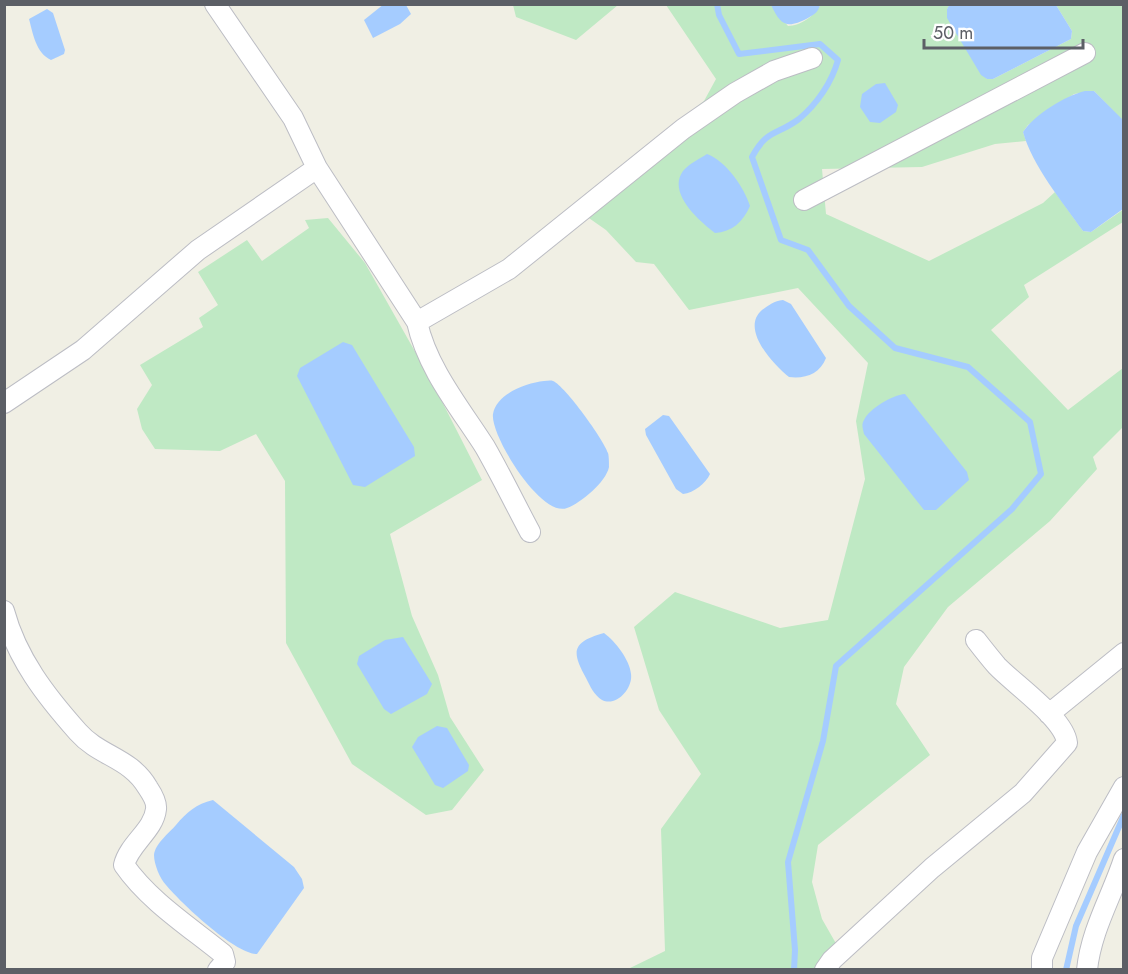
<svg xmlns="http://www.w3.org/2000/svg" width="1128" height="974" font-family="Jost,sans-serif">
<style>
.green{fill:#bfe9c4}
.water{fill:#a5ccff}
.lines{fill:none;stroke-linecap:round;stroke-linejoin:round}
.stream{stroke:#a5ccff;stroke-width:6}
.minor-casing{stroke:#bcbdc4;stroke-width:22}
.minor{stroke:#fff;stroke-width:20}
</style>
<rect width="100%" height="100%" fill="#f0efe4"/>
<!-- green -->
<path class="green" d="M 513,5 L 513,4 L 618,5 L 576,40 L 516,17 Z
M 666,5 L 771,5 L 788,26 C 800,26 816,15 820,5 L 950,5 L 947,9 L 987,79 L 993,79 L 1071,39 L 1072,31 L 1056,5 L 1123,5 L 1123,121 L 1094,91 L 1074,94 L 1028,125 L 1023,132 L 1026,141 L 995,144 L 922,167 L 822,169 L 826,214 L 929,261 L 1043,203 L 1055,192 L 1083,231 L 1091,232 L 1124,209 L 1123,222 L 1024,285 L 1029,297 L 991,330 L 1068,410 L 1123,368 L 1123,427 L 1093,457 L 1097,469 L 1050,521 L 948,607 L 904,667 L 896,704 L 930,755 L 818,845 L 812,882 L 822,919 L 838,947 L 832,969 L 628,969 L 665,951 L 661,829 L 701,774 L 659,710 L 634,627 L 675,592 L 780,628 L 828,620 L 865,479 L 856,421 L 868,363 L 798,288 L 689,310 L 654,264 L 636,262 L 606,230 L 586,216 L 589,201 L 584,196 L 704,101 L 716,79 Z
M 328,218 L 365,263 L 430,378 L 482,480 L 390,534 L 412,616 L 438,675 L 450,717 L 484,770 L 452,810 L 426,815 L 352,764 L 286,643 L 285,481 L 256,434 L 220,451 L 155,449 L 142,429 L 137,409 L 152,385 L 140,365 L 203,327 L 199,318 L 218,305 L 198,272 L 247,240 L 262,261 L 309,228 L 305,220 Z"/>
<!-- water -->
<path class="water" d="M 384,4 L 406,5 L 411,14 L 400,24 L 373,38 L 364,20 Z
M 950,4 L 1056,5 L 1072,31 L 1071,39 L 993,79 L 987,79 L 981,75 L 947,18 L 947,9 Z
M 771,5 L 820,5 C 818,12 815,14 808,18 C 787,29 781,26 771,5 Z
M 47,9 L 53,13 L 65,50 L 64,54 L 51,60 C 36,53 33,34 29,19 Z
M 885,83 L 898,105 L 896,112 L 880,123 L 870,122 L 860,107 L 862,94 L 876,84 Z
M 1085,91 L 1094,91 L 1124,121 L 1123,209 L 1091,232 L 1083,231 C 1063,203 1032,165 1023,132 C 1035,114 1065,96 1085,91 Z
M 707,154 C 726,161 744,187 750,206 C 743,222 732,232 715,233 C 699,221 667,193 683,171 C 689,164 699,159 707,154 Z
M 783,300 L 791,304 L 826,358 C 820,374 805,379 789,377 C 773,364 740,329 762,310 C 769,305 774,301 783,300 Z
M 343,342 L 352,345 L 414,447 L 415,456 L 365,487 L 353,485 L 297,376 L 300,368 Z
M 544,381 C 547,381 550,380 553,381 C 565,386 604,440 608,453 C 609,456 609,464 609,467 C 606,482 581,503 567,508 C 541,518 490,435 493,414 C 496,394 526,383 544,381 Z
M 905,394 L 967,472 L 969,480 L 936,510 L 924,510 L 864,434 C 863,429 861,425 864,420 C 869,409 892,395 905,394 Z
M 663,415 L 669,416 L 710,474 C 706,483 694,493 683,494 L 676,489 L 646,435 L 645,429 Z
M 604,633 C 615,641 630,660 631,674 C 633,688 617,707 602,700 C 594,695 590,686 586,678 C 571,651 572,642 604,633 Z
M 403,637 L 432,684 L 427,694 L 391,714 L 384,709 L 357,664 L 359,656 L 385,640 Z
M 437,726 L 447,728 L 469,765 L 468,771 L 443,788 L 435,785 L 412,747 L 418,737 Z
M 213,800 L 294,867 L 302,879 L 304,888 L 257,954 C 235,954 181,903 166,885 C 160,879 154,864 154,855 C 155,844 169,833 176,825 C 187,812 196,804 213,800 Z"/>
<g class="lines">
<!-- stream -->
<path class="stream" d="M 717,4 L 719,15 L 739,54 L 820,44 L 838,60 C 832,82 817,104 799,119 C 776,136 767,129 752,157 L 781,240 L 808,250 L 849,306 L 895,348 L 968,367 L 1030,422 L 1041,474 L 1012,509 L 836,666 L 823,741 L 788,862 L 795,950 L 794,970
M 1066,970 L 1076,926 L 1124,815"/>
<defs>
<path id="minor" d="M 215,4 L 293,118 L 317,168
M 804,200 L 1085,53
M 417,322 C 427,368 460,408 485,447 C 501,475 515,504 530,532
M 4,403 L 83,350 L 198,250 L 317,168 L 417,322 L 509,269 L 683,129 L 735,93 L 774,71 L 812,58
M 4,611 C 17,659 46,696 78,732 C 100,757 130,757 148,788 C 152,794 157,802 156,809 C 154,830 129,844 124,865 C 149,901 190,927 223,954 L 225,962 L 218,970
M 1049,714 L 1124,653
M 825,970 L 832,960 L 932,868 L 1023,793 L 1067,743 C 1065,719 1014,684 997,666 C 990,658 983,649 976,640
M 1042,970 L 1042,958 L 1087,852 L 1124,787
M 1087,970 C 1091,930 1112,896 1124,859"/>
</defs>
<!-- minor casing -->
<use href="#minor" class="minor-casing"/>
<!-- minor -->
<use href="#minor" class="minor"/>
</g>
<!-- border -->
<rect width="1128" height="974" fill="none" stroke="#5c5f66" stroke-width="12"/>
<!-- scale -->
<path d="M924 39v9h159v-9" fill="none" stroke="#5c5f66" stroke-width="3"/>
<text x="933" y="39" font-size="18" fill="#5c5f66" stroke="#ffffff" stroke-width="4.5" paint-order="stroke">50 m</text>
</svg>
